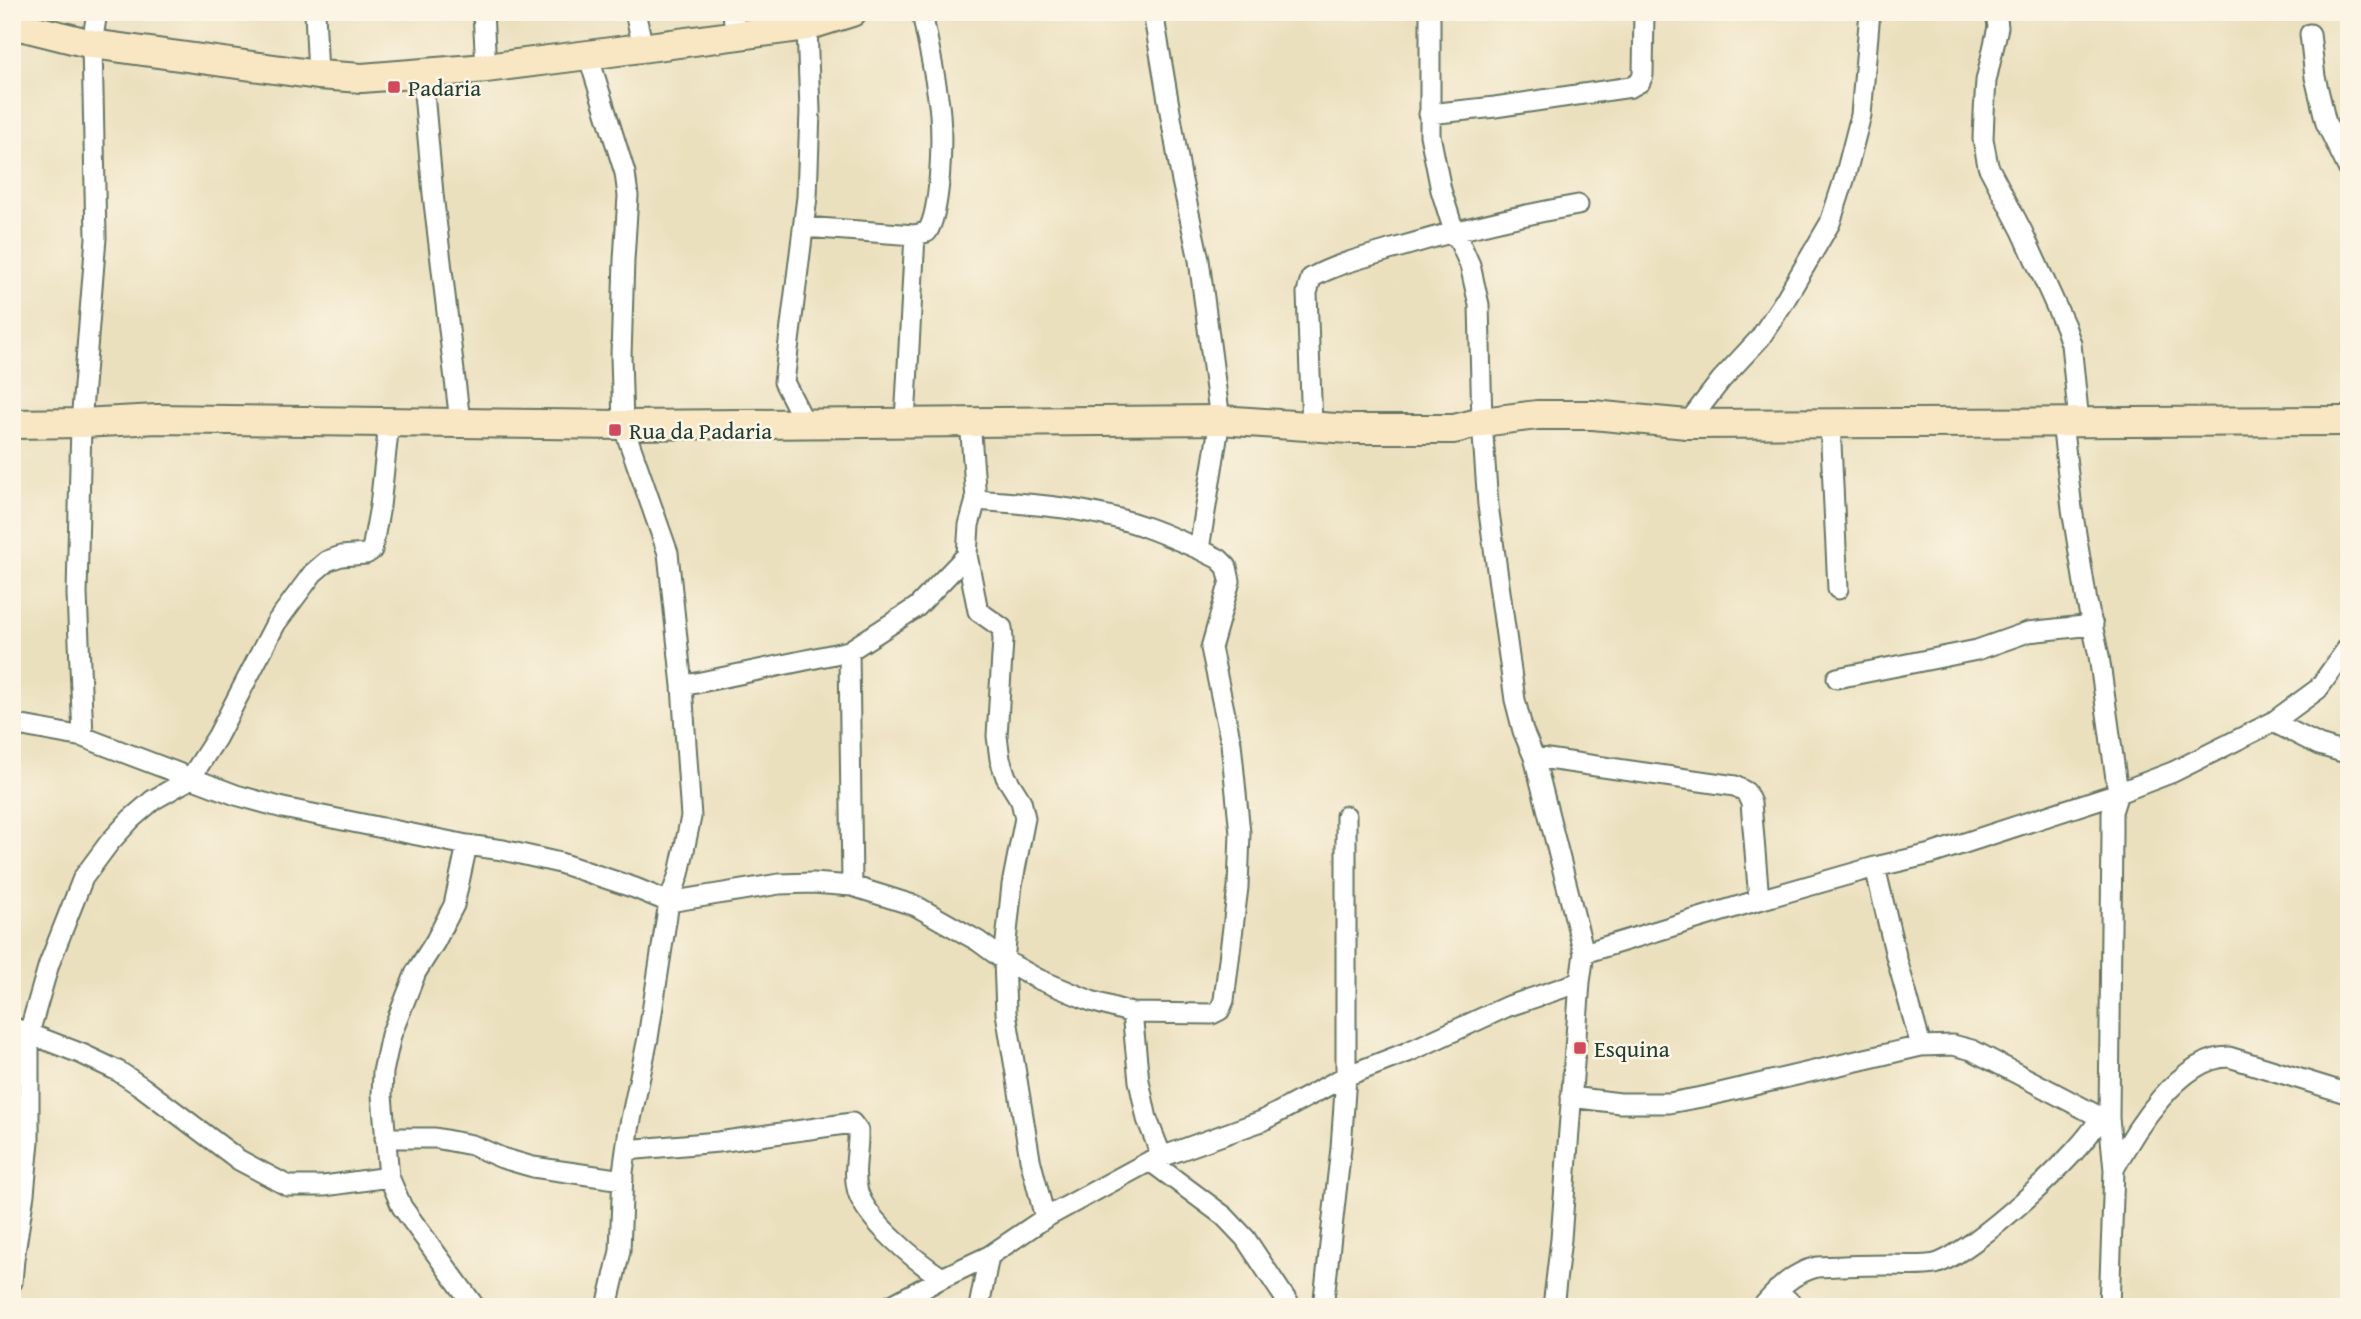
<svg xmlns="http://www.w3.org/2000/svg" width="2361" height="1319" font-family="'Gentium Book Plus',serif">
<style>
.lines{fill:none;stroke-linecap:round;stroke-linejoin:round}
.street-casing{stroke:#667664;stroke-width:23}
.secondary-casing{stroke:#667664;stroke-width:32}
.street{stroke:#fff;stroke-width:19}
.secondary{stroke:#f9e7c3;stroke-width:28}
.poi-dot{fill:#d1495b;stroke:#fcf5e5;stroke-width:2.5}
.labels{text-anchor:middle;dominant-baseline:central;stroke-width:5;stroke-linejoin:round;paint-order:stroke}
.poi-label{font-size:23px;fill:#1f3d34;stroke:#fcf5e5;text-anchor:start}
</style>
<rect width="100%" height="100%" fill="#fcf5e5"/>
<filter id="ink" filterUnits="userSpaceOnUse"><feTurbulence type="fractalNoise" baseFrequency=".0143" numOctaves="2"/><feDisplacementMap in="SourceGraphic" scale="14" xChannelSelector="R" yChannelSelector="G"/><feConvolveMatrix kernelMatrix="1 2 1 2 8 2 1 2 1" color-interpolation-filters="sRGB"/></filter>
<filter id="wash" filterUnits="userSpaceOnUse"><feTurbulence type="fractalNoise" baseFrequency=".00686" numOctaves="4" result="noise"/><feDisplacementMap in="SourceGraphic" scale="28" xChannelSelector="R" yChannelSelector="G"/><feGaussianBlur stdDeviation="1.57" result="paint"/><feColorMatrix in="noise" values="0 0 0 0 0 0 0 0 0 0 0 0 0 0 0 0 0 1.4 0 .05"/><feComposite in="paint" operator="in"/></filter>
<g filter="url(#wash)">
<rect width="100%" height="100%" fill="#ebe0be"/>
</g>
<g filter="url(#ink)">
<g class="lines">
<defs>
<path id="street" d="M 315,12 L 318,75
M 483,12 L 486,68
M 635,12 L 643,47
M 733,12 L 735,35
M 1430,12 L 1430,135 L 1441,190 L 1452,225 L 1470,265 L 1479,305 L 1482,422 L 1488,505 L 1515,700 L 1523,731 L 1534,757 L 1584,953 L 1580,982 L 1561,1239 L 1553,1307
M 1996,12 L 1998,27 L 1986,81 L 1984,113 L 1983,139 L 1988,166 L 2022,231 L 2065,326 L 2071,344 L 2079,422
M 2310,34 L 2315,77 L 2326,123 L 2349,170
M 588,55 L 625,173 L 628,196 L 624,260 L 621,356 L 623,425 L 668,553 L 682,686 L 691,817 L 679,874 L 669,902 L 648,1038 L 629,1129 L 623,1172 L 620,1251 L 607,1307
M 422,71 L 433,194 L 460,422
M 1429,114 L 1495,107 L 1631,87 L 1640,82 L 1643,75 L 1644,12
M 804,227 L 915,235 L 927,232 C 941,212 942,141 940,114 C 937,80 928,46 922,12
M 970,421 L 976,500 L 969,525 L 967,555 L 978,611 L 1002,628 L 1003,640 L 997,736 L 1000,759 L 1006,777 L 1021,801 L 1025,818 L 1012,885 L 1004,960 L 1006,1013 L 1030,1159 L 1045,1218
M 905,422 L 915,235
M 2062,422 L 2072,509 L 2087,602 L 2099,656 L 2118,793 L 2112,812 L 2112,833 L 2109,1118 L 2114,1170 L 2109,1307
M 805,423 L 784,382 L 807,197 L 810,111 L 807,26 L 809,13
M 1830,423 L 1838,589
M 1687,424 L 1721,380 L 1760,338 L 1785,300 L 1830,223 L 1845,177 L 1861,115 L 1870,12
M 1312,426 L 1307,293 L 1311,278 C 1336,264 1365,257 1393,249 C 1454,231 1514,216 1578,205
M 976,500 C 1033,504 1094,508 1148,528 C 1165,534 1182,542 1199,549
M 849,651 L 852,886
M 1837,678 L 1977,650 L 2028,632 L 2093,625
M 682,686 L 849,651 L 917,607 L 967,555
M 2273,722 L 2319,745 L 2349,754
M 12,724 L 83,737 L 236,795 L 283,808 L 467,845 L 503,850 L 560,863 L 635,888 L 669,902 L 779,884 L 813,883 L 852,886 L 916,906 L 978,941 L 1004,960 L 1038,979 L 1091,1001 L 1132,1013 L 1212,1014 L 1220,1010 L 1224,1000 L 1238,887 L 1240,833 L 1231,743 L 1211,648 L 1230,581 L 1227,567 L 1219,559 L 1199,549 L 1220,420 L 1199,260 L 1181,176 L 1153,12
M 83,737 L 77,594 L 81,423 L 96,238 L 92,44 L 97,12
M 1534,757 L 1735,786 L 1746,792 L 1751,803 L 1759,900
M 467,845 L 454,905 L 435,942 L 416,972 L 391,1035 L 383,1072 L 382,1095 L 389,1177 L 402,1207 L 475,1307
M 1875,867 L 1896,956 L 1921,1046 L 1953,1045 L 1972,1050 L 2100,1117 L 2109,1118
M 1584,953 L 1759,900 L 1875,867 L 1931,854 L 2118,793 L 2173,772 L 2273,722 L 2318,689 L 2349,646
M 1132,1013 L 1139,1081 L 1147,1119 L 1162,1157
M 12,1027 L 82,1054 L 118,1071 L 142,1087 L 239,1160 L 288,1186 L 324,1186 L 389,1177
M 1571,1097 L 1620,1103 L 1669,1103 L 1707,1096 L 1921,1046
M 385,1138 L 435,1138 L 472,1145 L 502,1158 L 533,1167 L 623,1180
M 626,1150 L 718,1142 L 852,1123 L 858,1131 C 859,1151 852,1172 858,1192 C 867,1221 916,1261 942,1278
M 1150,1161 L 1224,1216 L 1245,1238 L 1291,1307
M 2114,1169 C 2134,1131 2180,1057 2229,1057 L 2349,1094
M 12,1282 L 14,1259 L 24,1194 L 29,1141 L 29,1033 L 49,964 L 83,878 L 109,843 L 131,819 L 153,800 L 190,779 L 217,737 L 276,623 L 313,573 L 327,561 L 341,556 L 366,554 L 372,550 L 380,506 L 389,423
M 1777,1290 L 1795,1307
M 888,1307 L 942,1278 L 989,1256 L 1045,1218 L 1150,1161 L 1262,1121 L 1346,1076 L 1408,1052 L 1506,1007 L 1580,982
M 979,1307 L 989,1256
M 1323,1307 L 1341,1148 L 1346,1076 L 1346,816
M 1762,1307 C 1779,1288 1792,1273 1817,1267 C 1840,1266 1863,1265 1887,1265 C 1902,1265 1919,1267 1935,1264 C 1970,1255 2086,1150 2100,1117"/>
<path id="secondary" d="M 12,24 L 92,44 L 318,75 L 362,78 L 486,68 L 588,55 L 807,26 L 852,12
M 12,424 L 81,423 L 157,419 L 623,425 L 1220,420 L 1350,429 L 1454,429 L 1482,422 L 1537,415 L 1593,415 L 1687,424 L 2349,421"/>
</defs>
<!-- street casing -->
<use href="#street" class="street-casing"/>
<!-- secondary casing -->
<use href="#secondary" class="secondary-casing"/>
<!-- street -->
<use href="#street" class="street"/>
<!-- secondary -->
<use href="#secondary" class="secondary"/>
</g>
</g>
<!-- markers -->
<g class="poi-dot">
<rect x="387" y="80" width="14" height="14" rx="3.5"/>
<rect x="608" y="423" width="14" height="14" rx="3.5"/>
<rect x="1573" y="1041" width="14" height="14" rx="3.5"/>
</g>
<g class="labels">
<!-- poi labels -->
<g class="poi-label">
<text x="408" y="87">Padaria</text>
<text x="629" y="430">Rua da Padaria</text>
<text x="1594" y="1048">Esquina</text>
</g>
</g>
<!-- margin -->
<rect width="2361" height="1319" fill="none" stroke="#fcf5e5" stroke-width="42"/>
</svg>
